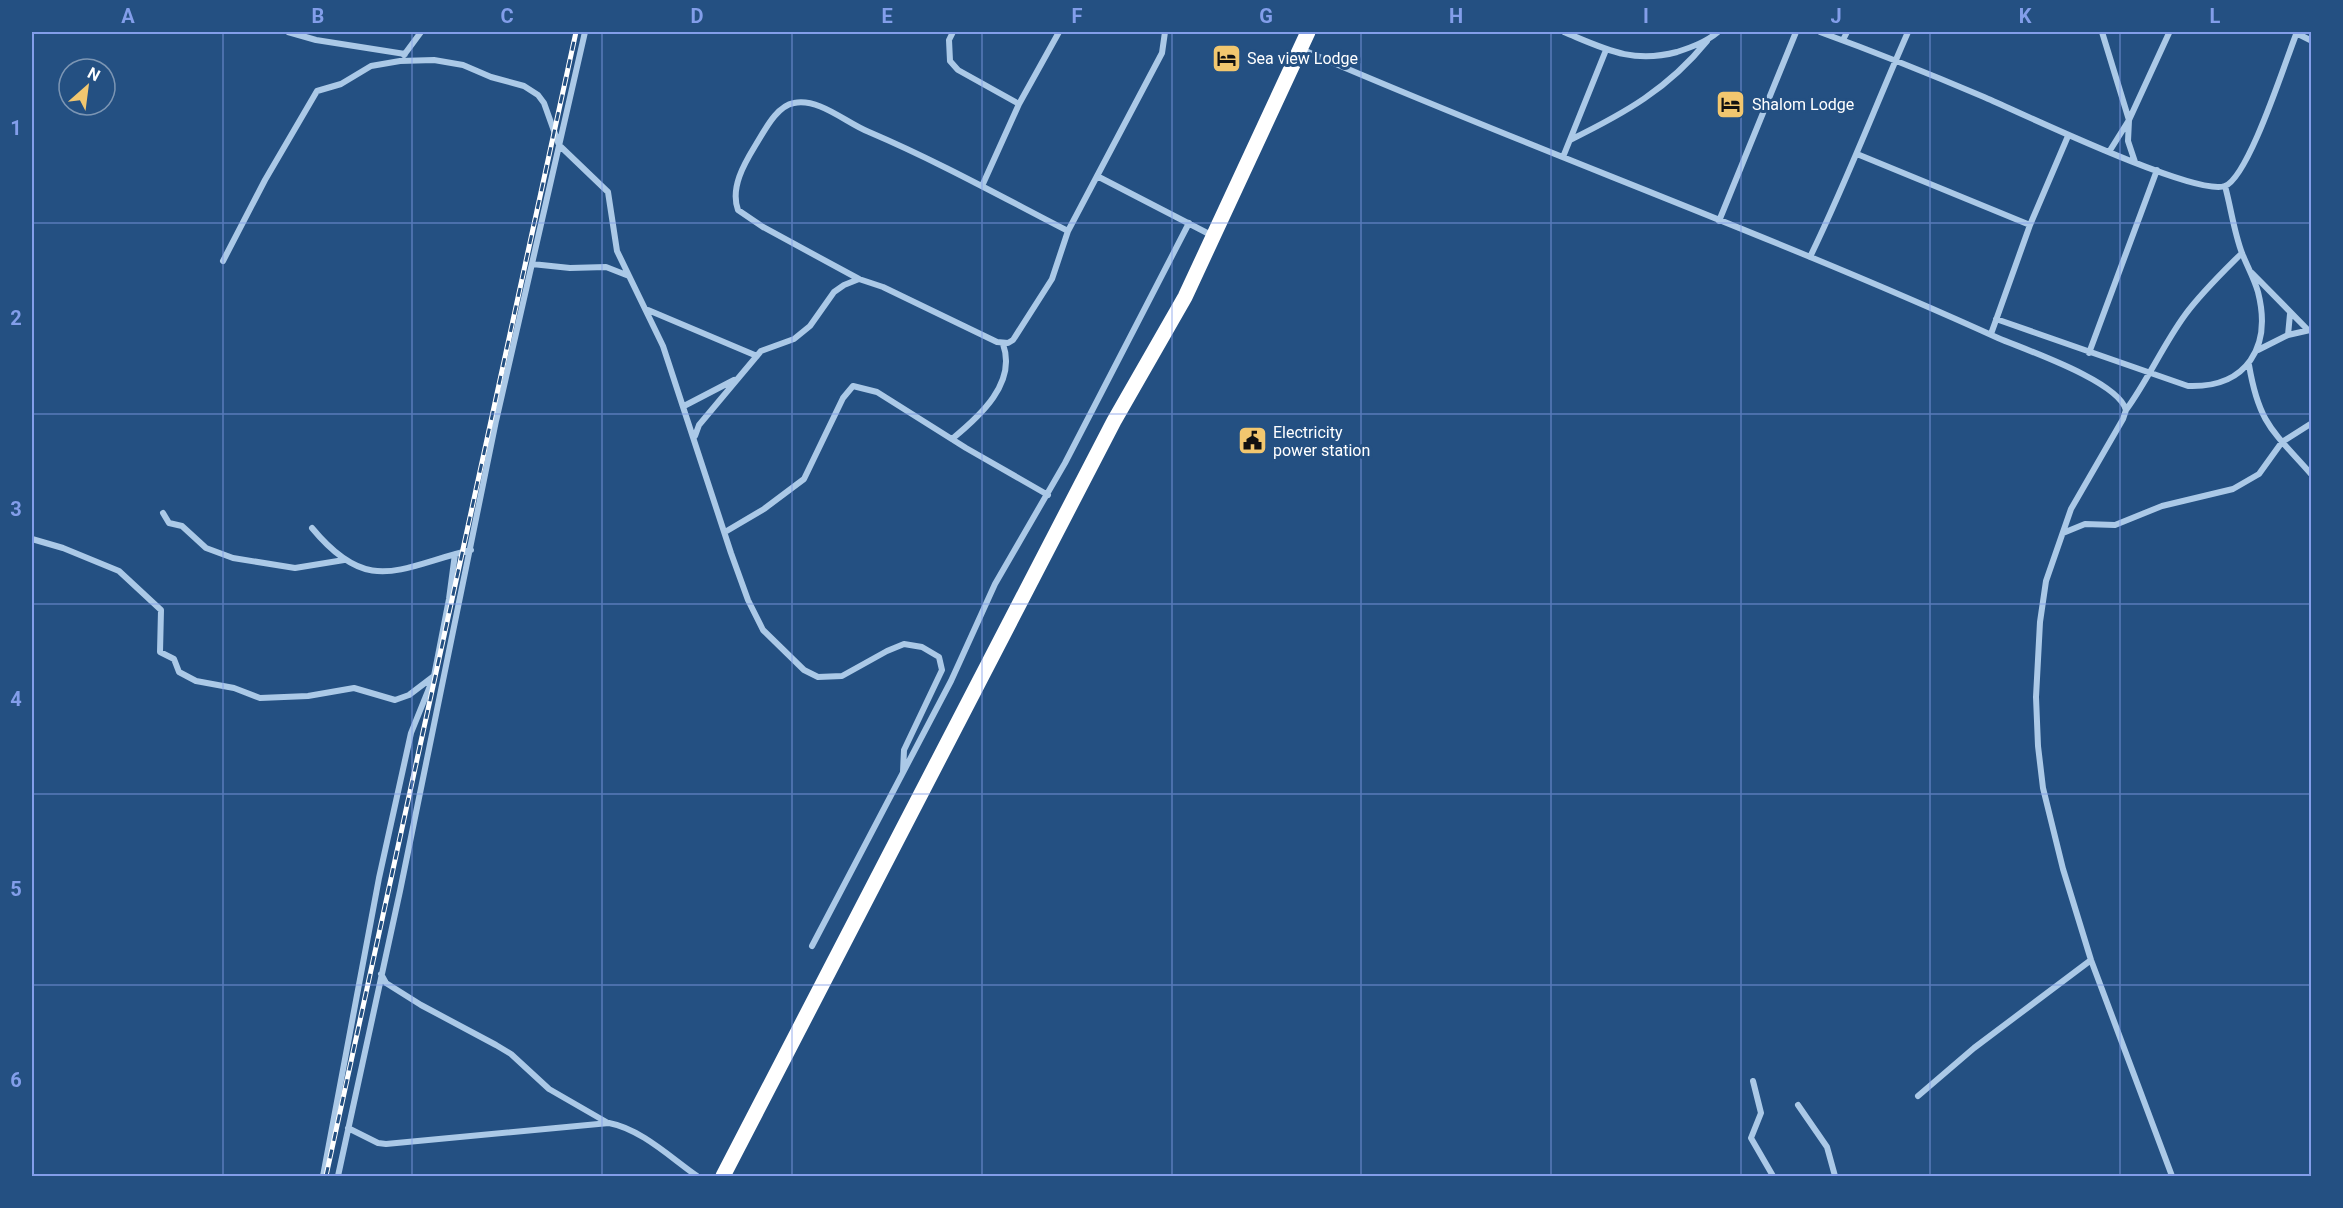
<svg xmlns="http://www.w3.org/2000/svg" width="2343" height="1208" font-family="Roboto,sans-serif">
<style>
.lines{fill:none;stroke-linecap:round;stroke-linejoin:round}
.street{stroke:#abc9e7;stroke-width:6}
.highway{stroke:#fff;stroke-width:15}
.rail-casing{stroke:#fff;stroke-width:5}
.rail{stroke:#245082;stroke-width:3;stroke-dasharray:9;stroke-linecap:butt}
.grid{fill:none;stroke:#839eea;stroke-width:1.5;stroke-opacity:0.55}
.labels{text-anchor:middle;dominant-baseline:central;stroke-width:6;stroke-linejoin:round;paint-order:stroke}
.poi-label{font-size:16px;fill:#fff;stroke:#245082;text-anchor:start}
.neatline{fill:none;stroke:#839eea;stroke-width:2}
.grid-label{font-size:20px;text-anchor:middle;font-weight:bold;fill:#839eea}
</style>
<rect width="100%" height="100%" fill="#245082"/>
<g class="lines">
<!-- street -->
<path class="street" d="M 288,32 L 316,40 L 405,54
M 953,32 L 949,40 L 950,61 L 958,70 L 1019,104
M 1564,32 C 1605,49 1632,64 1677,52 C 1692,47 1706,42 1718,32
M 1820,32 C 1875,52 1930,74 1984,97 C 2021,113 2196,197 2225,186 C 2249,177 2286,59 2297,32
M 2102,32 L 2129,120 L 2128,141 L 2135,162
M 2296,33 L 2312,41
M 1843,40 L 1847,32
M 1301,49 C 1531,149 1769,234 1998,338 C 2026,350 2118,381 2126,410 L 2123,419 L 2071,509 L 2046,581 L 2040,622 L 2036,697 L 2038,746 L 2043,788 L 2063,869 L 2091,960 L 2172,1176
M 404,55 L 421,32
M 1570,140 C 1625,113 1668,89 1707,41
M 2109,152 L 2129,120 L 2169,33
M 1857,154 L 2030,225
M 1563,157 L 1606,50
M 1097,176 L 1213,236
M 982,186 L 1019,104 L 1059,32
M 1719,221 L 1796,32
M 1810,257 C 1846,183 1875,107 1908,32
M 223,261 L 265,180 L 317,91 L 341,84 L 371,66 L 400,61 L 434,60 L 463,65 L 491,77 L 524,86 L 538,95 L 544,103 L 559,145 L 608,192 L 617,251 L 663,346 L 731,553 L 748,600 L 763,630 L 804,670 L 818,677 L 842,676 L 887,651 L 904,644 L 922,647 L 939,657 L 942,670 L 904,750 L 903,772
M 532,264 L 570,268 L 606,267 L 629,276
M 2252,273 L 2308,330
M 859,279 L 763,227 L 738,210 C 730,188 744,164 755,146 C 764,132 776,106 794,103 C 820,98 846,123 869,132 C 937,161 1002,197 1068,231
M 648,310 L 757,356
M 1996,319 L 2188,386 C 2247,388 2272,347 2258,292 C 2254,278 2247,266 2242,253 C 2234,232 2231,208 2225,186
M 1991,334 L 2030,225 L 2068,136
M 2288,335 L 2290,314
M 2258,350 L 2288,335 L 2310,330
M 2089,353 L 2157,170
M 2249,365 C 2259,424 2273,431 2311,474
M 684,406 L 734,380
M 2126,410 C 2148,380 2163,345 2185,315 C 2202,292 2222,273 2242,253
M 695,436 L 699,425 L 761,351 L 794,339 L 810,326 L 834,292 L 844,285 L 859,279 L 883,287 L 997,342 L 1008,343 L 1013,340 L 1052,279 L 1068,231 L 1162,53 L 1165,32
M 952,439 C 980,416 1017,383 1003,344
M 163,513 L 169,523 L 182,526 L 206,548 L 233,558 L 295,568 L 344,560
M 312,528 C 369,597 399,567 471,550
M 725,532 L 764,509 L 804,479 L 843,398 L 853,386 L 877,392 L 966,448 L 1048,495
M 2063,533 L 2085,524 L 2115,525 L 2162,506 L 2233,489 L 2259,474 L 2282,442 L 2312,423
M 32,539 L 63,548 L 119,571 L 161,610 L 160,652 L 174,659 L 179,672 L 196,681 L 234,688 L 260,698 L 308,696 L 354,688 L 395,700 L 409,695 L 434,676
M 812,946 L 951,681 L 995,584 L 1065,463 L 1189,223
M 381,974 L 386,983 L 421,1005 L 496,1045 L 511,1054 L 549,1089 L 608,1123
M 1753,1081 L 1761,1113 L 1751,1138 L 1773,1176
M 1918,1096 L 1974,1048 L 2091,960
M 1798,1105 L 1827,1147 L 1835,1176
M 348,1128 L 378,1143 L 386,1144 L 609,1123 C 641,1129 671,1158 697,1176
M 323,1176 L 379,878 L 411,733 L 434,676 L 449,599 L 455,554
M 338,1176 L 400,891 L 496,421 L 585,32"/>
<!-- highway -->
<path class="highway" d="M 723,1176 L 1114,421 L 1185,297 L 1308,32"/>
<defs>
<path id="rail" d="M 326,1176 L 576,32"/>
</defs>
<!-- rail casing -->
<use href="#rail" class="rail-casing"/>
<!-- rail -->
<use href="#rail" class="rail"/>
</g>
<!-- grid -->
<path class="grid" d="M 223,32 L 223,1176M 412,32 L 412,1176M 602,32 L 602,1176M 792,32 L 792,1176M 982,32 L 982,1176M 1172,32 L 1172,1176M 1361,32 L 1361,1176M 1551,32 L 1551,1176M 1741,32 L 1741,1176M 1930,32 L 1930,1176M 2120,32 L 2120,1176M 32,223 L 2312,223M 32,414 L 2312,414M 32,604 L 2312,604M 32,794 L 2312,794M 32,985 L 2312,985"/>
<!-- icons -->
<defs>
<symbol id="hotel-square" viewBox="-11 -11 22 22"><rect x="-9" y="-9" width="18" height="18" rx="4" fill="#f2c76f" stroke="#245082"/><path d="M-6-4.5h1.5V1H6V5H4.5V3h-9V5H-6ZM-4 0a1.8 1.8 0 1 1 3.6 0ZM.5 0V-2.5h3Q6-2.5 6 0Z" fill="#111"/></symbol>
<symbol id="civic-square" viewBox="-11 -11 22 22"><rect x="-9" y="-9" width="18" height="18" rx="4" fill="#f2c76f" stroke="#245082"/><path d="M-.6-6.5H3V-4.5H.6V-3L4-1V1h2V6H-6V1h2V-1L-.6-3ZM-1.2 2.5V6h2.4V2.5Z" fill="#111"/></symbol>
</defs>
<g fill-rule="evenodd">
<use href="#hotel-square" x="1210" y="42" width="33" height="33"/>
<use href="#hotel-square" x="1714" y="88" width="33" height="33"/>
<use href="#civic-square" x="1236" y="424" width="33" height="33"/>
</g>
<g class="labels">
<!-- poi labels -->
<g class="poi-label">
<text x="1247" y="58">Sea view Lodge</text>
<text x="1752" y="104">Shalom Lodge</text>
<text x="1273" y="432">Electricity<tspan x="1273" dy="18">power station</tspan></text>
</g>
</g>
<!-- border -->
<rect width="2343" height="1208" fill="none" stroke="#245082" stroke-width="66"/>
<!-- north arrow -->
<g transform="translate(87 87) rotate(28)"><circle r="28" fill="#245082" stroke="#7c96b4" stroke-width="1.5"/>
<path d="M0-4.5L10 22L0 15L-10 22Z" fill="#f2c76f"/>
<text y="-9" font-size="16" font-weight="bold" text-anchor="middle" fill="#ffffff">N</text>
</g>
<rect x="33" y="33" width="2277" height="1142" class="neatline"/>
<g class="grid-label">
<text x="128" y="23">A</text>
<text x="318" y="23">B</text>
<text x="507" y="23">C</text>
<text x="697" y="23">D</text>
<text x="887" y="23">E</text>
<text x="1077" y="23">F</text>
<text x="1266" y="23">G</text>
<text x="1456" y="23">H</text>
<text x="1646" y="23">I</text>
<text x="1836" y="23">J</text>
<text x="2025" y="23">K</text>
<text x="2215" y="23">L</text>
<text x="16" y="135">1</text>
<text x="16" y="325">2</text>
<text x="16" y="516">3</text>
<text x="16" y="706">4</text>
<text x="16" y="896">5</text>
<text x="16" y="1087">6</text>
</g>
</svg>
